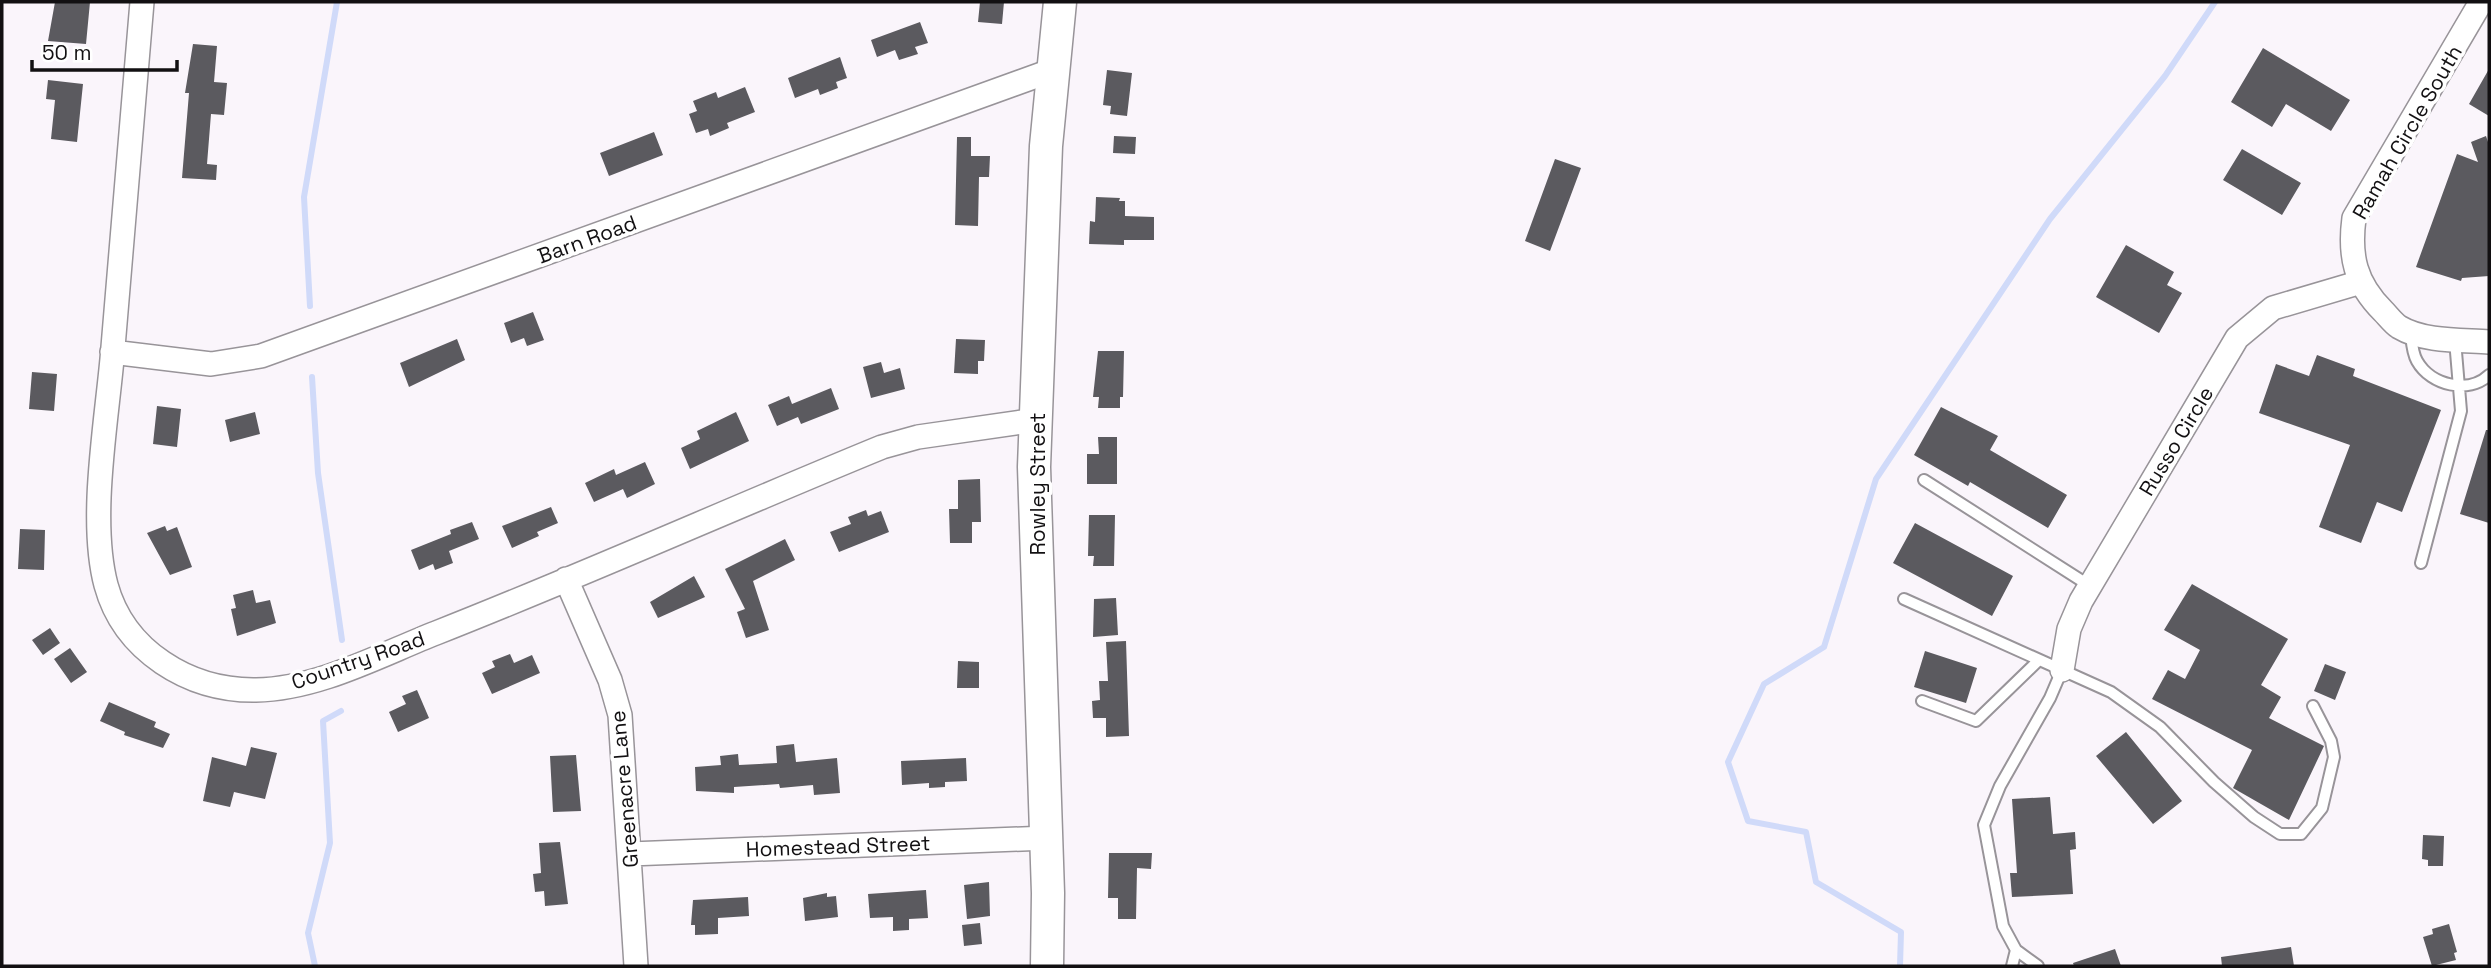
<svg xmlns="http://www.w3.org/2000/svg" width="2491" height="968" font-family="'Space Grotesk',sans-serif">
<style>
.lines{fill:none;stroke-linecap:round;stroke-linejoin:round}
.stream{stroke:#d0daf9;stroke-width:6}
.building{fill:#5b5a5f}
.lane-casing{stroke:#989499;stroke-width:14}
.street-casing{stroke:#989499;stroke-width:26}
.secondary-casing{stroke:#989499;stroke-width:35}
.lane{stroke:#fff;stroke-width:10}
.street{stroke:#fff;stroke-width:23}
.secondary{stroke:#fff;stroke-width:32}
.labels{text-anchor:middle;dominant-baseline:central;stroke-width:7;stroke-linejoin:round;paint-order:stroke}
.street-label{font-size:21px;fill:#121012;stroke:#fff}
</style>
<rect width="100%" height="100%" fill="#faf5fb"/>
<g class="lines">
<!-- stream -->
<path class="stream" d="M 310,306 L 304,197 L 337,2
M 312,377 L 318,473 L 342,640
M 315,966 L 308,933 L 330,843 L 323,721 L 341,711
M 1900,966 L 1901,932 L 1816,882 L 1806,832 L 1748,821 L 1728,762 L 1764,684 L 1824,647 L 1876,479 L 2050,219 L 2165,76 L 2215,2"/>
</g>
<!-- building -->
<path class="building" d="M 55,2 L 90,2 L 86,44 L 48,41 Z
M 980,2 L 1004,2 L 1002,24 L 978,22 Z
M 920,22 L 928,43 L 915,47 L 918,54 L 899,60 L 895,50 L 877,57 L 871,40 Z
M 193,44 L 217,46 L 214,82 L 227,83 L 224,115 L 211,114 L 207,164 L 217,165 L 216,180 L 182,178 L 189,93 L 185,93 Z
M 2263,48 L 2350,100 L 2331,131 L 2286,104 L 2272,127 L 2231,102 Z
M 840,57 L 847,78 L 836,82 L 838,88 L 820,95 L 818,89 L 795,98 L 788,78 Z
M 2489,69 L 2489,116 L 2469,104 Z
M 1107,70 L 1132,73 L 1127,116 L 1110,114 L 1111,106 L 1103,105 Z
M 48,80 L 83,84 L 77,142 L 51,139 L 55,100 L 46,99 Z
M 745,87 L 755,112 L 727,123 L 729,128 L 710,136 L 708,129 L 696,133 L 689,114 L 697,111 L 693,101 L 716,92 L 718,98 Z
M 654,132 L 663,155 L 609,176 L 600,153 Z
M 1114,136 L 1136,137 L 1135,154 L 1113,153 Z
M 2486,136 L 2489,145 L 2489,276 L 2462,278 L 2461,281 L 2416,267 L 2457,154 L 2478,162 L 2471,142 Z
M 957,137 L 971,137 L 971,156 L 990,156 L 989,177 L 979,177 L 978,226 L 955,225 Z
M 2242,149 L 2301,183 L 2282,215 L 2223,180 Z
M 1555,159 L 1581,168 L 1550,251 L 1525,241 Z
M 1096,197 L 1120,198 L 1119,201 L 1125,201 L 1125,216 L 1154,217 L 1154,240 L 1124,240 L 1124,245 L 1089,244 L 1090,221 L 1095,222 Z
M 2126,245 L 2174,272 L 2167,285 L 2182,293 L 2159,333 L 2096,297 Z
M 533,312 L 544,340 L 527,346 L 524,338 L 511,343 L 504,323 Z
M 457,339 L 465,360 L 409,387 L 400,363 Z
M 956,339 L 985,340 L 984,361 L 978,361 L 978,374 L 954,373 Z
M 1098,351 L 1124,351 L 1123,397 L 1120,397 L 1120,408 L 1098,408 L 1099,397 L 1093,397 Z
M 2317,355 L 2355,369 L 2353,376 L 2441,410 L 2402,512 L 2377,502 L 2361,543 L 2319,527 L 2350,445 L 2259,413 L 2276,364 L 2309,376 Z
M 881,362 L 884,373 L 900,368 L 905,389 L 871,398 L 863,367 Z
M 32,372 L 57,374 L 54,411 L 29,409 Z
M 831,388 L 839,409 L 801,424 L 798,417 L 777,426 L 768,405 L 789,396 L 792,404 Z
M 157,406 L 181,409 L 177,447 L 153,444 Z
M 1941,407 L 1998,436 L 1990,450 L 2067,495 L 2048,528 L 1970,482 L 1968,486 L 1914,455 Z
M 255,412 L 260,434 L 230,442 L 225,420 Z
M 736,412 L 749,441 L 690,469 L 681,448 L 700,439 L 697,431 Z
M 2486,430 L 2489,430 L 2489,523 L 2460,514 Z
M 1098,437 L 1117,437 L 1117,484 L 1087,484 L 1087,454 L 1099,454 Z
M 645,462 L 655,484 L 627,498 L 623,489 L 594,502 L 585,483 L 614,469 L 616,475 Z
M 980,479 L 981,522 L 972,522 L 972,543 L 950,543 L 949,509 L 958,509 L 958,480 Z
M 551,507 L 558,523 L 537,532 L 539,536 L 512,548 L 502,526 Z
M 866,510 L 868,516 L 881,511 L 889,532 L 839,552 L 830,532 L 851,524 L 848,517 Z
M 1089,515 L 1115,515 L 1114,566 L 1093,566 L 1094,556 L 1088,556 Z
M 472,522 L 479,539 L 449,551 L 453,563 L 435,570 L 433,564 L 419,570 L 411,550 L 451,534 L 450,530 Z
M 1915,523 L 2013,576 L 1992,616 L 1893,563 Z
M 165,526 L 167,531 L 177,527 L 192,567 L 170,575 L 147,533 Z
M 20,529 L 45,530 L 44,570 L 18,569 Z
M 785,539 L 795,560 L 753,581 L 769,630 L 746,638 L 737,612 L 745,609 L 725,569 Z
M 694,576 L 705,597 L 658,618 L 650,602 Z
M 2192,584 L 2288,639 L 2261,685 L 2281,697 L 2269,718 L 2324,746 L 2289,820 L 2233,788 L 2252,750 L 2152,699 L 2168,670 L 2185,679 L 2200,650 L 2164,630 Z
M 253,590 L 256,603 L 270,600 L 276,623 L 237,636 L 231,609 L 236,608 L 233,595 Z
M 1116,598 L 1118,635 L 1093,637 L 1094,599 Z
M 50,628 L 60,643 L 43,655 L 32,640 Z
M 1126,641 L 1129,736 L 1106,737 L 1106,718 L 1093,718 L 1092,701 L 1100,700 L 1099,681 L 1108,681 L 1106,642 Z
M 70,648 L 87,672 L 71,683 L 54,659 Z
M 1925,651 L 1977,668 L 1966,703 L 1914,687 Z
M 510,654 L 514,663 L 532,655 L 540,673 L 492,694 L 482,673 L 495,667 L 492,661 Z
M 958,661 L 979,662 L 979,688 L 957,688 Z
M 2325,664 L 2346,672 L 2335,700 L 2314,691 Z
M 417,690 L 429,718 L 398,732 L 389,712 L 406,704 L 402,696 Z
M 109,702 L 156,722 L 154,727 L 170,734 L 163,748 L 124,735 L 125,732 L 100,721 Z
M 2126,732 L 2182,801 L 2153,824 L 2096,756 Z
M 794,744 L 796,762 L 837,758 L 840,793 L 814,795 L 813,785 L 780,788 L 779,784 L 734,787 L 734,793 L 696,791 L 695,767 L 721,765 L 720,756 L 738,754 L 739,765 L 777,763 L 776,746 Z
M 251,747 L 277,753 L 265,799 L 234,792 L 230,807 L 203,801 L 212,757 L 246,766 Z
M 576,755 L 581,811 L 553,812 L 550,756 Z
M 966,758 L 967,781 L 945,782 L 945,787 L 929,788 L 929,783 L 902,785 L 901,761 Z
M 2050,797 L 2053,834 L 2075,832 L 2076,849 L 2070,850 L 2073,894 L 2012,897 L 2010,873 L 2017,873 L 2012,799 Z
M 2423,835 L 2444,836 L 2443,866 L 2428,866 L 2428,860 L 2422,859 Z
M 560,842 L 568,904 L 545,906 L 544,891 L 535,892 L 533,874 L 541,873 L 539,843 Z
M 1109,853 L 1152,853 L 1151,869 L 1137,868 L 1136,919 L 1118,919 L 1118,898 L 1108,898 Z
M 989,882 L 990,916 L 967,919 L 964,885 Z
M 926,890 L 928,918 L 909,919 L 909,930 L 893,931 L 893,917 L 870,918 L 868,894 Z
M 827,893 L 827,897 L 836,896 L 838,917 L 805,921 L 803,898 Z
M 748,897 L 749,916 L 718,918 L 718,934 L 695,935 L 695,925 L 691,925 L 693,900 Z
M 980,923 L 982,944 L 964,946 L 962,925 Z
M 2449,924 L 2457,952 L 2454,953 L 2456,960 L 2432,966 L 2423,937 L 2433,934 L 2432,929 Z
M 2291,947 L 2294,966 L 2222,966 L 2221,957 Z
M 2115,949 L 2121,966 L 2074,966 L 2073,963 Z"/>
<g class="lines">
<defs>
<path id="lane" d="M 2411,333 C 2412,343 2412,352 2417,361 C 2431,386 2469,394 2489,375
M 1924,480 L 2090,586
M 2421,563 L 2461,411 L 2455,340
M 1904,599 L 2111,692 L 2160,727 L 2214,782 L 2254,817 L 2280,834 L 2301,834 L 2322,808 L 2334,757 L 2331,741 L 2313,706
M 1922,701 L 1976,721 L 2039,660
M 2016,950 L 2038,966
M 2012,966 L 2016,950 L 2003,926 L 1984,825 L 2000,786 L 2050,698 L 2062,670"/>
<path id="street" d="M 142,2 C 132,121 122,240 112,359 C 106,425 89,521 106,585 C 124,651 189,691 256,690 C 318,689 380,655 436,633 C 586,574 733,508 882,447 L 918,437 L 1036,420
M 2481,2 L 2354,218 C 2349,256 2355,283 2383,311 C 2388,316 2393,323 2399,327 C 2424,342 2461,340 2489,342
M 112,352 L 211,364 L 261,356 L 1053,70
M 566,579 L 610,680 L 620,715 L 636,966
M 2062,670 L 2069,629 L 2081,601 L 2237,338 L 2273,308 L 2361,282
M 630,854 L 1047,838"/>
<path id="secondary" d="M 1047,966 L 1048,893 L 1034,467 L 1046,146 L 1060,2"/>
</defs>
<!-- lane casing -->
<use href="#lane" class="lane-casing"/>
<!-- street casing -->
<use href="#street" class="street-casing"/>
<!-- secondary casing -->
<use href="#secondary" class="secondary-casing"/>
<!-- lane -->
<use href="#lane" class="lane"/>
<!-- street -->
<use href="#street" class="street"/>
<!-- secondary -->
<use href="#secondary" class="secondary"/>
</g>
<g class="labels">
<!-- street labels -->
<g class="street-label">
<text transform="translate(2407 132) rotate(-60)">Ramah Circle South</text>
<text transform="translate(587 239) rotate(-20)">Barn Road</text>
<text transform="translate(2176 441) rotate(-59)">Russo Circle</text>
<text transform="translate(1037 484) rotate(-90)">Rowley Street</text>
<text transform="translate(358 660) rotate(-19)">Country Road</text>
<text transform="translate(624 789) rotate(-95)">Greenacre Lane</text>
<text transform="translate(838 846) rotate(-2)">Homestead Street</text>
</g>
</g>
<!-- border -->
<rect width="2491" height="968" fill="none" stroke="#121012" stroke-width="7"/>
<!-- scale -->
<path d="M32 60v10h145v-10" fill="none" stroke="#121012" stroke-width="3.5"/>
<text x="42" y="60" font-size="21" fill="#121012" stroke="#ffffff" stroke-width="5" paint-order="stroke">50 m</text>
</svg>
